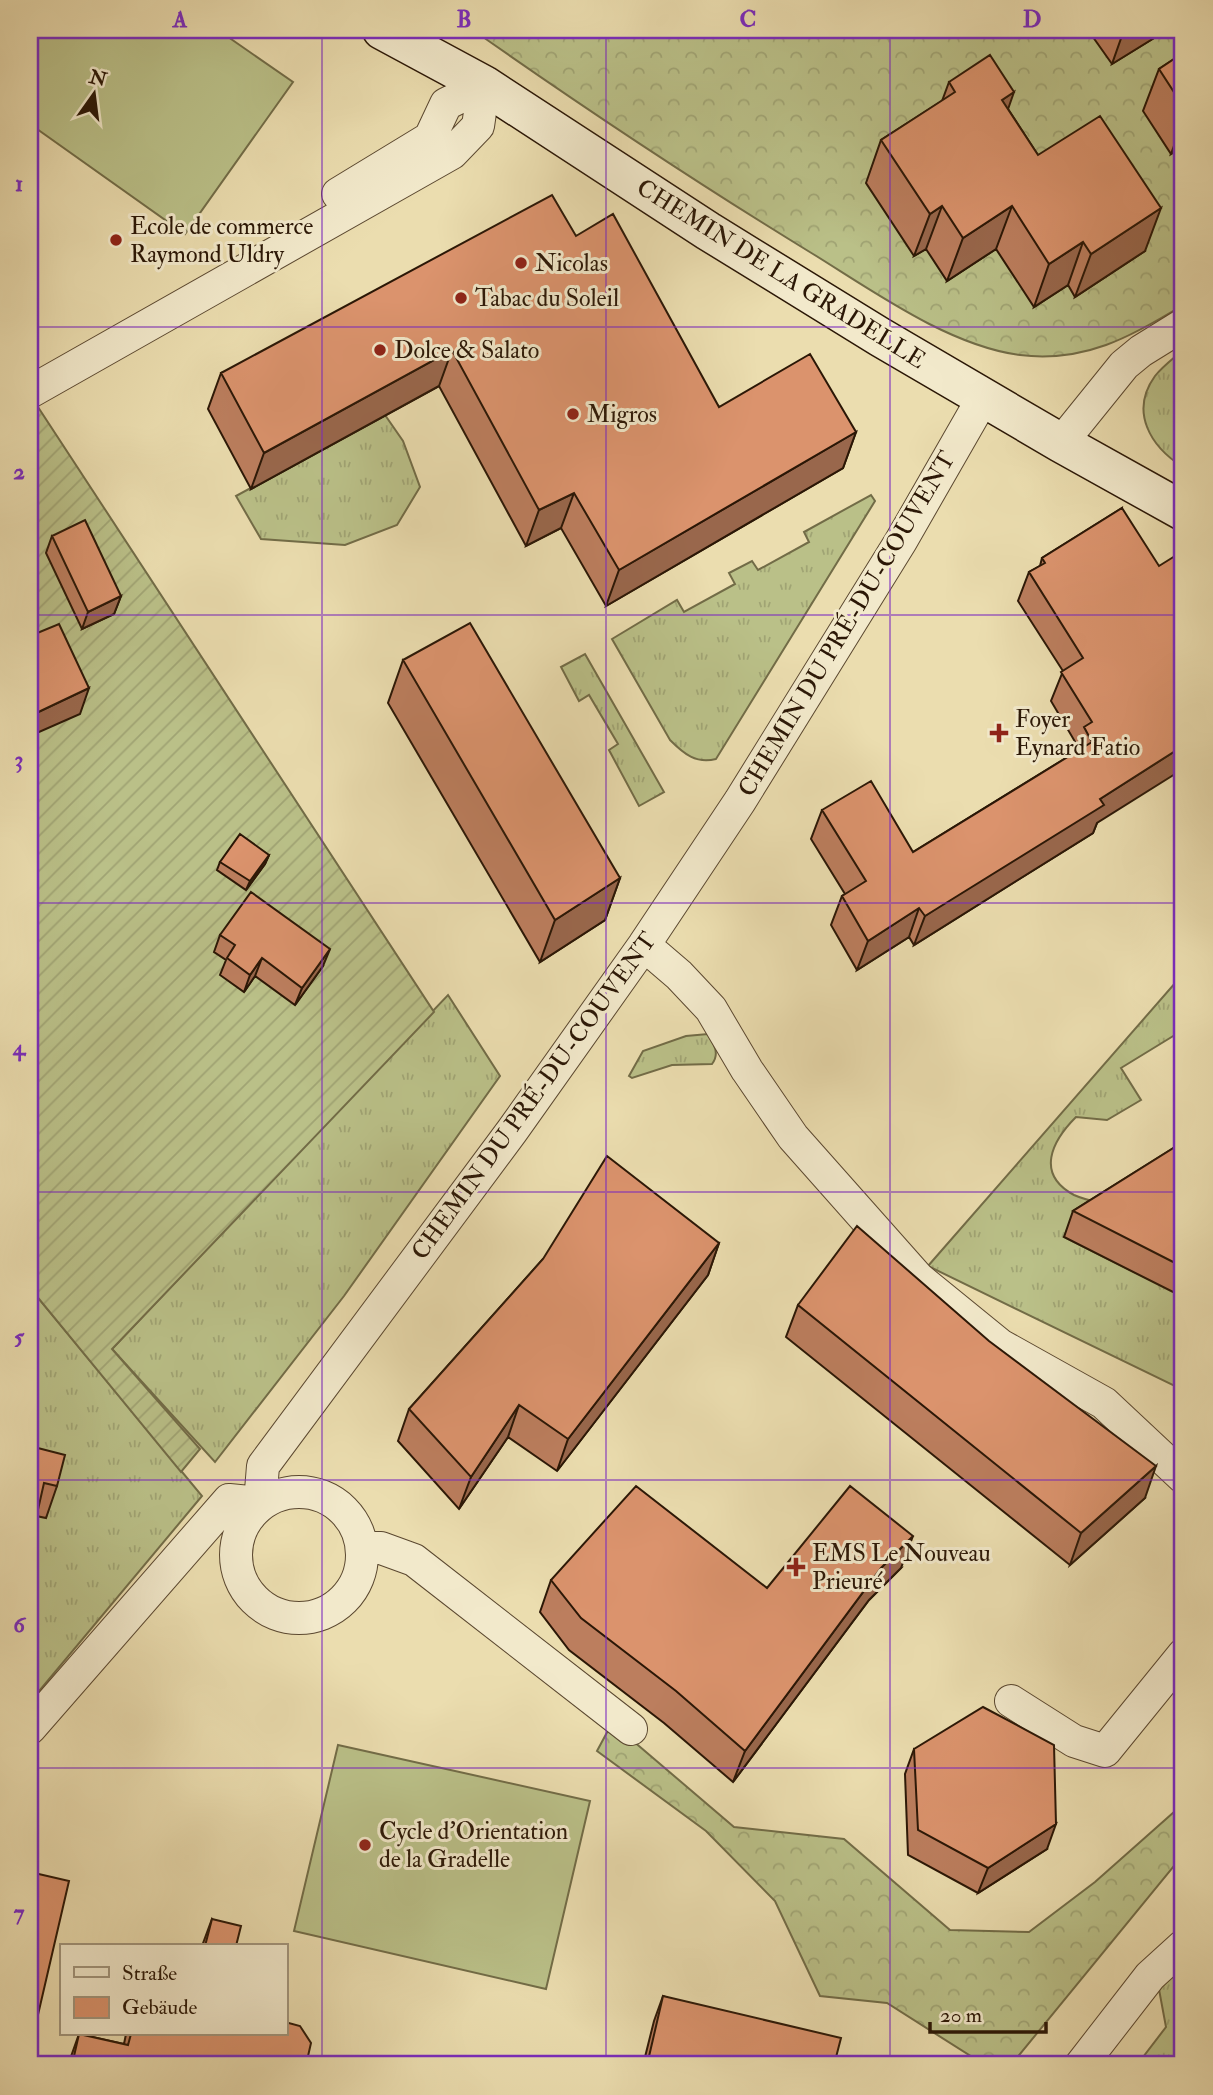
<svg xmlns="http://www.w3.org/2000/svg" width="1213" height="2095" font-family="'IM FELL Double Pica',serif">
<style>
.grass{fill:url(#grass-tufts);stroke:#726c47;stroke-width:2}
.forest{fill:url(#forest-crowns);stroke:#726c47;stroke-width:2}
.garden{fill:url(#garden-furrows);stroke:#726c47;stroke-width:2}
.pitch{fill:#bac088;stroke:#726c47;stroke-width:2}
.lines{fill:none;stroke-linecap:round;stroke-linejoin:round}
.street-casing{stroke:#5b4830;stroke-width:34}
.secondary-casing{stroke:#2b1706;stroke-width:41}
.street{stroke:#f2e9cb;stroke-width:32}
.secondary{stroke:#f2e9cb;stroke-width:38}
.wall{fill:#bc7e5e;stroke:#2b1706;stroke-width:2}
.shaded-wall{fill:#99674c;stroke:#2b1706;stroke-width:2}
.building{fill:#db936d;stroke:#2b1706;stroke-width:2}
.grid{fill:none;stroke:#7b2cbf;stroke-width:2;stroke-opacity:0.55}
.poi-dot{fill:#8f2418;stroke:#f2e9cb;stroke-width:2.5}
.labels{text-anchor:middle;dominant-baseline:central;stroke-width:6;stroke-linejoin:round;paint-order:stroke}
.poi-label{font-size:24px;fill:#2b1706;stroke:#f2e9cb;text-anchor:start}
.street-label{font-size:24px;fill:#2b1706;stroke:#f2e9cb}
.neatline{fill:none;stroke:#7b2cbf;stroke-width:2.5}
.grid-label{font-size:23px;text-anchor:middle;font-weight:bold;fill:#7b2cbf}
</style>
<defs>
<pattern id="grass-tufts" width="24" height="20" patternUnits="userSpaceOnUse" patternTransform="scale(1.75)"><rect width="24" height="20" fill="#bac088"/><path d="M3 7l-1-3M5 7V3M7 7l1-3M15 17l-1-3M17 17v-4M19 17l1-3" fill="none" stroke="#a0a474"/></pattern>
<pattern id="forest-crowns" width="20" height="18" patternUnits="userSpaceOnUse" patternTransform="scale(1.75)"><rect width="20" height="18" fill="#bac088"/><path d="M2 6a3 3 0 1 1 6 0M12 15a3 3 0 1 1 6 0" fill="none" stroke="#a0a474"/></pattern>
<pattern id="garden-furrows" width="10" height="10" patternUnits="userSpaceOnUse" patternTransform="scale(1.75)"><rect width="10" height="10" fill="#bac088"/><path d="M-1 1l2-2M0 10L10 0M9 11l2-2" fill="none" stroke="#a0a474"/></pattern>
</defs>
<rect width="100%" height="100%" fill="#ebddaf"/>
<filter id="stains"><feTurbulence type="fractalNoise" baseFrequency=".00286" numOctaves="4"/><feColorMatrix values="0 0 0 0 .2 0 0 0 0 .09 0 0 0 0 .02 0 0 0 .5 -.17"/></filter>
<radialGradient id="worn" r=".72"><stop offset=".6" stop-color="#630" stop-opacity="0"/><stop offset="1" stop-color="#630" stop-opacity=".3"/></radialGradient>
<!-- grass -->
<path class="grass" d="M 1183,350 L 1183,467 C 1151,447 1129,412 1155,376 C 1163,366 1174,358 1183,350 Z
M 385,415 L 403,441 L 420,487 L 397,525 L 345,545 L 261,539 L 236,496 Z
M 871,495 L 875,501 L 716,759 C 696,764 684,754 670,740 L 612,639 L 677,600 L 684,612 L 735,584 L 729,573 L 752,561 L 758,570 L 809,542 L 804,532 Z
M 585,654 L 664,792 L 639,806 L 609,750 L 618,744 L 589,695 L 579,701 L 561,667 Z
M 1183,974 L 1183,1030 L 1121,1068 L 1141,1100 L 1107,1120 L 1076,1117 C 1052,1141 1035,1174 1074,1195 C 1085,1200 1100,1203 1112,1206 L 1064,1237 L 1183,1297 L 1183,1390 L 928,1266 Z
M 448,995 L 500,1076 L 344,1296 L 215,1462 L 112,1349 Z
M 708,1034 C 714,1044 720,1054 712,1064 L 672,1065 L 632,1078 L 629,1076 L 643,1051 L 686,1036 Z
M 30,1288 L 202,1496 L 30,1702 Z
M 1183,1972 L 1183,2065 L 1137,2065 L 1166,2027 L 1158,1984 Z"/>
<!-- forest -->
<path class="forest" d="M 473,30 L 1183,30 L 1183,305 C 1131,337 1084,363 1020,355 C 949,346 873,291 813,254 C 697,183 584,108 473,30 Z
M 612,1723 L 734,1827 L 844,1839 L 950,1930 L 1029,1932 L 1095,1882 L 1183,1804 L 1183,1855 L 1011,2065 L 979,2065 L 980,2062 L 887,2003 L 820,1996 L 775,1901 L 706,1831 L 597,1751 Z"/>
<!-- garden -->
<path class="garden" d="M 36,404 L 434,1012 L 112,1349 L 200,1449 L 181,1472 L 30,1288 L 30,408 Z"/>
<!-- pitch -->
<path class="pitch" d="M 30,30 L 218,30 L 293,82 L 185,234 L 30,124 Z
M 338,1745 L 590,1801 L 546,1989 L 294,1931 Z"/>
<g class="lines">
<defs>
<path id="street" d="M 338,194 L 430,138 L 446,104 L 484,85
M 30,392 L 452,153 L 478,126 L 484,85
M 1061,443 L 1124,365 L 1141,351 L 1183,325
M 644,945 L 679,975 L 711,1009 L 747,1070 L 793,1137 L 919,1279 L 1000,1345 L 1104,1403 L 1183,1477
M236 1555a63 63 0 1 1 126 0a63 63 0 1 1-126 0Z
M 362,1548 L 381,1548 L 414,1560 L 631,1729
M 1011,1701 L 1074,1741 L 1105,1751 L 1183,1655
M 30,1728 L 229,1500 L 260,1503 L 263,1466 L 512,1131 L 644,945 L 740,801 L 901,541 L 983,398
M 1081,2065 L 1150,1976 L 1183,1946"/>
<path id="secondary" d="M 382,30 L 484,85 L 708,231 L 880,337 L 1061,443 L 1183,511"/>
</defs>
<!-- street casing -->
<use href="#street" class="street-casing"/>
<!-- secondary casing -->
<use href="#secondary" class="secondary-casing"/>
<!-- street -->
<use href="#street" class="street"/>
<!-- secondary -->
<use href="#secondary" class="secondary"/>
</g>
<!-- wall -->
<path class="wall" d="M 1088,30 L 1167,30 L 1112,64 Z
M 1183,53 L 1183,146 L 1171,154 L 1143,111 L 1159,69 Z
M 949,82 L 1008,109 L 1038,155 L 1145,251 L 1075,297 L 1068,285 L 1034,307 L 996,249 L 947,281 L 926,249 L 914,256 L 866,183 L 881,140 L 942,101 Z
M 576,236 L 719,407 L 856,432 L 843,468 L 606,606 L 561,528 L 526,546 L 439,386 L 251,489 L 208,409 L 221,373 Z
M 1122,508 L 1097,823 L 1093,833 L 914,945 L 909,937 L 857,970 L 831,925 L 842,896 L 845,894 L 811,839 L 822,810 L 913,852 L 1074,753 L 1077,745 L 1051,701 L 1063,671 L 1018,601 L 1029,572 L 1040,566 L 1042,558 Z
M 52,536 L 121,596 L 114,614 L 82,629 L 46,553 Z
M 403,660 L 620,878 L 605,920 L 540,962 L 388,703 Z
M 269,855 L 265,864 L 246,890 L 217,870 L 220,862 Z
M 220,935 L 323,966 L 295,1005 L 255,976 L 244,992 L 220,975 L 226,960 L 214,952 Z
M 1183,1142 L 1183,1297 L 1064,1237 L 1073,1211 Z
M 719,1243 L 708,1275 L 557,1471 L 508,1437 L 459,1509 L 398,1441 L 409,1409 L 543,1259 Z
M 798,1305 L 1145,1498 L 1070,1565 L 786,1337 Z
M 30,1446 L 57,1486 L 46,1518 L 36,1516 L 30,1534 Z
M 901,1568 L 869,1600 L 733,1782 L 664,1723 L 569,1650 L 540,1612 L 551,1580 L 767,1588 Z
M 914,1749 L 1047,1849 L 978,1893 L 908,1855 L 905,1774 Z
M 30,1872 L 34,2032 L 30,2042 Z
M 212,1919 L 236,1946 L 202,1946 Z
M 663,1996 L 834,2065 L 643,2065 L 654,2021 Z
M 79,2034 L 124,2044 L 126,2034 L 285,2034 L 306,2065 L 68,2065 Z"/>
<!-- shaded-wall -->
<path class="shaded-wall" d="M 1124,30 L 1167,30 L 1112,64 Z
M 1014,92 L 999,135 L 1002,100 Z
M 1183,121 L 1183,146 L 1171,154 Z
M 942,206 L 926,249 L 914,256 L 930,214 Z
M 1012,206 L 996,249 L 947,281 L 963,238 Z
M 1161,208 L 1145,251 L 1075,297 L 1091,254 Z
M 1083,242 L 1068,285 L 1034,307 L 1049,264 Z
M 452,350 L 439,386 L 251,489 L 264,453 Z
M 856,432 L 843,468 L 606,606 L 619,570 Z
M 574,493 L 561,528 L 526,546 L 539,510 Z
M 121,596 L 114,614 L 82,629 L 88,612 Z
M 89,688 L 80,714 L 30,736 L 30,716 Z
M 1183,746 L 1183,769 L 1097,823 L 1093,833 L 914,945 L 925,916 L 1100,799 Z
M 269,855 L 265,864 L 246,890 L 250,881 Z
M 620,878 L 605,920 L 540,962 L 555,920 Z
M 919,908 L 909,937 L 857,970 L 868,941 Z
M 330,949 L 323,966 L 295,1005 L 302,988 Z
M 262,958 L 255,976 L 244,992 L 250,975 Z
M 719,1243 L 708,1275 L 557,1471 L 568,1439 Z
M 519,1405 L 508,1437 L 459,1509 L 471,1477 Z
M 1156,1466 L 1145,1498 L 1070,1565 L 1081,1533 Z
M 913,1536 L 901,1568 L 869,1600 L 733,1782 L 745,1751 L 881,1568 Z
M 1056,1824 L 1047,1849 L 978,1893 L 988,1868 Z"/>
<!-- building -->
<path class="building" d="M 1183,53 L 1183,106 L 1159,69 Z
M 990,55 L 1014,92 L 1002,100 L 1038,155 L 1100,116 L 1161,208 L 1091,254 L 1083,242 L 1049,264 L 1012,206 L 963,238 L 942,206 L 930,214 L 881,140 L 955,92 L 949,82 Z
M 552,195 L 576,236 L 613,214 L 719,407 L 810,354 L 856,432 L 619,570 L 574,493 L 539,510 L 452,350 L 264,453 L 221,373 Z
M 1122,508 L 1159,566 L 1183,551 L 1183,746 L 1100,799 L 1104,805 L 925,916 L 919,908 L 868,941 L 842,896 L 866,881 L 822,810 L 871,781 L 913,852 L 1092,742 L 1084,727 L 1092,722 L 1061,672 L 1083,658 L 1029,572 L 1045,563 L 1042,558 Z
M 85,520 L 121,596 L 88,612 L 52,536 Z
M 470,623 L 620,878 L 555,920 L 403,660 Z
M 59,624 L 89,688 L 30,716 L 30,636 Z
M 240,834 L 269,855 L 250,881 L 220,862 Z
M 251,892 L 330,949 L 302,988 L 262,958 L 250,975 L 227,958 L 235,945 L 220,935 Z
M 1183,1142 L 1183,1267 L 1073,1211 Z
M 607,1156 L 719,1243 L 568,1439 L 519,1405 L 471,1477 L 409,1409 L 543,1259 Z
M 857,1226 L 989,1341 L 1156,1466 L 1081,1533 L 798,1305 Z
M 30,1446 L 65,1455 L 57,1486 L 44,1483 L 37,1514 L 30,1512 Z
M 636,1486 L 767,1588 L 850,1486 L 913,1536 L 881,1568 L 745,1751 L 676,1691 L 581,1618 L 551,1580 Z
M 983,1707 L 1054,1745 L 1056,1824 L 988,1868 L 918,1830 L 914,1749 Z
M 30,1872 L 69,1881 L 34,2032 L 30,2031 Z
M 212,1919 L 241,1926 L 236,1946 L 205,1946 Z
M 663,1996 L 841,2038 L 834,2065 L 647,2065 Z
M 285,2022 L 300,2026 L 311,2043 L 306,2065 L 72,2065 L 79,2034 L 128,2045 L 131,2034 L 285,2034 Z"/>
<!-- grid -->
<path class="grid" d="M 322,30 L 322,2065M 606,30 L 606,2065M 890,30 L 890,2065M 30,327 L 1183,327M 30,615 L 1183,615M 30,903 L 1183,903M 30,1192 L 1183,1192M 30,1480 L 1183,1480M 30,1768 L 1183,1768"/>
<!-- markers -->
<g class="poi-dot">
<circle cx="116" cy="240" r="7"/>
<circle cx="521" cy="263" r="7"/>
<circle cx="461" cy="298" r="7"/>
<circle cx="380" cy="350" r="7"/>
<circle cx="573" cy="414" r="7"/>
<path d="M995.5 722.5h7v7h7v7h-7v7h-7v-7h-7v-7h7z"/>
<path d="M792.5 1556.5h7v7h7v7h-7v7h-7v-7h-7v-7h7z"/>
<circle cx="365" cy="1845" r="7"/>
</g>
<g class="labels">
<!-- poi labels -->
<g class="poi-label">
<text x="130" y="226">Ecole de commerce<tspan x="130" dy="28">Raymond Uldry</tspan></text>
<text x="535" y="263">Nicolas</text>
<text x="475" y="298">Tabac du Soleil</text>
<text x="394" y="350">Dolce &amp; Salato</text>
<text x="587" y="414">Migros</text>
<text x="1015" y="719">Foyer<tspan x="1015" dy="28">Eynard Fatio</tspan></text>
<text x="812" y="1553">EMS Le Nouveau<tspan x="812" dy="28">Prieuré</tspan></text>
<text x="379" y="1831">Cycle d'Orientation<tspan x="379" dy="28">de la Gradelle</tspan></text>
</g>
<!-- street labels -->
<g class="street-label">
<text transform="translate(781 274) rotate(32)">CHEMIN DE LA GRADELLE</text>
<text transform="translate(847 624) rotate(-59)">CHEMIN DU PRÉ-DU-COUVENT</text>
<text transform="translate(534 1096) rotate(-54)">CHEMIN DU PRÉ-DU-COUVENT</text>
</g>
</g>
<!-- margin -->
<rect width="1213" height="2095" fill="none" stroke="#ebddaf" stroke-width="77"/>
<!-- legend -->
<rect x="60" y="1944" width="228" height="91" fill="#f2e9cb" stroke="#a2957c" stroke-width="2"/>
<rect x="74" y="1967" width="35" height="10" fill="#f2e9cb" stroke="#a2957c" stroke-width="2"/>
<text x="122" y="1980" font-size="21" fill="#2b1706">Straße</text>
<rect x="74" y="1997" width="35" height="21" fill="#db936d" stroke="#a2957c" stroke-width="2"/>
<text x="122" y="2014" font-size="21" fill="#2b1706">Gebäude</text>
<!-- north arrow -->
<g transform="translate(94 94) rotate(14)" stroke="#f2e9cb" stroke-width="5" paint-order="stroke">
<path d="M0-5L12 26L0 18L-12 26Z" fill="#2b1706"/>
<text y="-10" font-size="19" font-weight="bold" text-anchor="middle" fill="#2b1706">N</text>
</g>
<!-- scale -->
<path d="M930 2022v10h116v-10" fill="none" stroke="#2b1706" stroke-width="3.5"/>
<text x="940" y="2022" font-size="21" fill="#2b1706" stroke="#f2e9cb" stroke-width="5" paint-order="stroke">20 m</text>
<rect x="38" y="38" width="1136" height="2018" class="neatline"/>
<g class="grid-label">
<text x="180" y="27">A</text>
<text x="464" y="27">B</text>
<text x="748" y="27">C</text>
<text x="1032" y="27">D</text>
<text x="19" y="191">1</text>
<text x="19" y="479">2</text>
<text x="19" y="767">3</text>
<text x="19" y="1055">4</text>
<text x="19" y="1344">5</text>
<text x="19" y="1632">6</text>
<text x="19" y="1920">7</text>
</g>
<rect width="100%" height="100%" filter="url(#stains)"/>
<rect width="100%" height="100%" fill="url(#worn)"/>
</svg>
